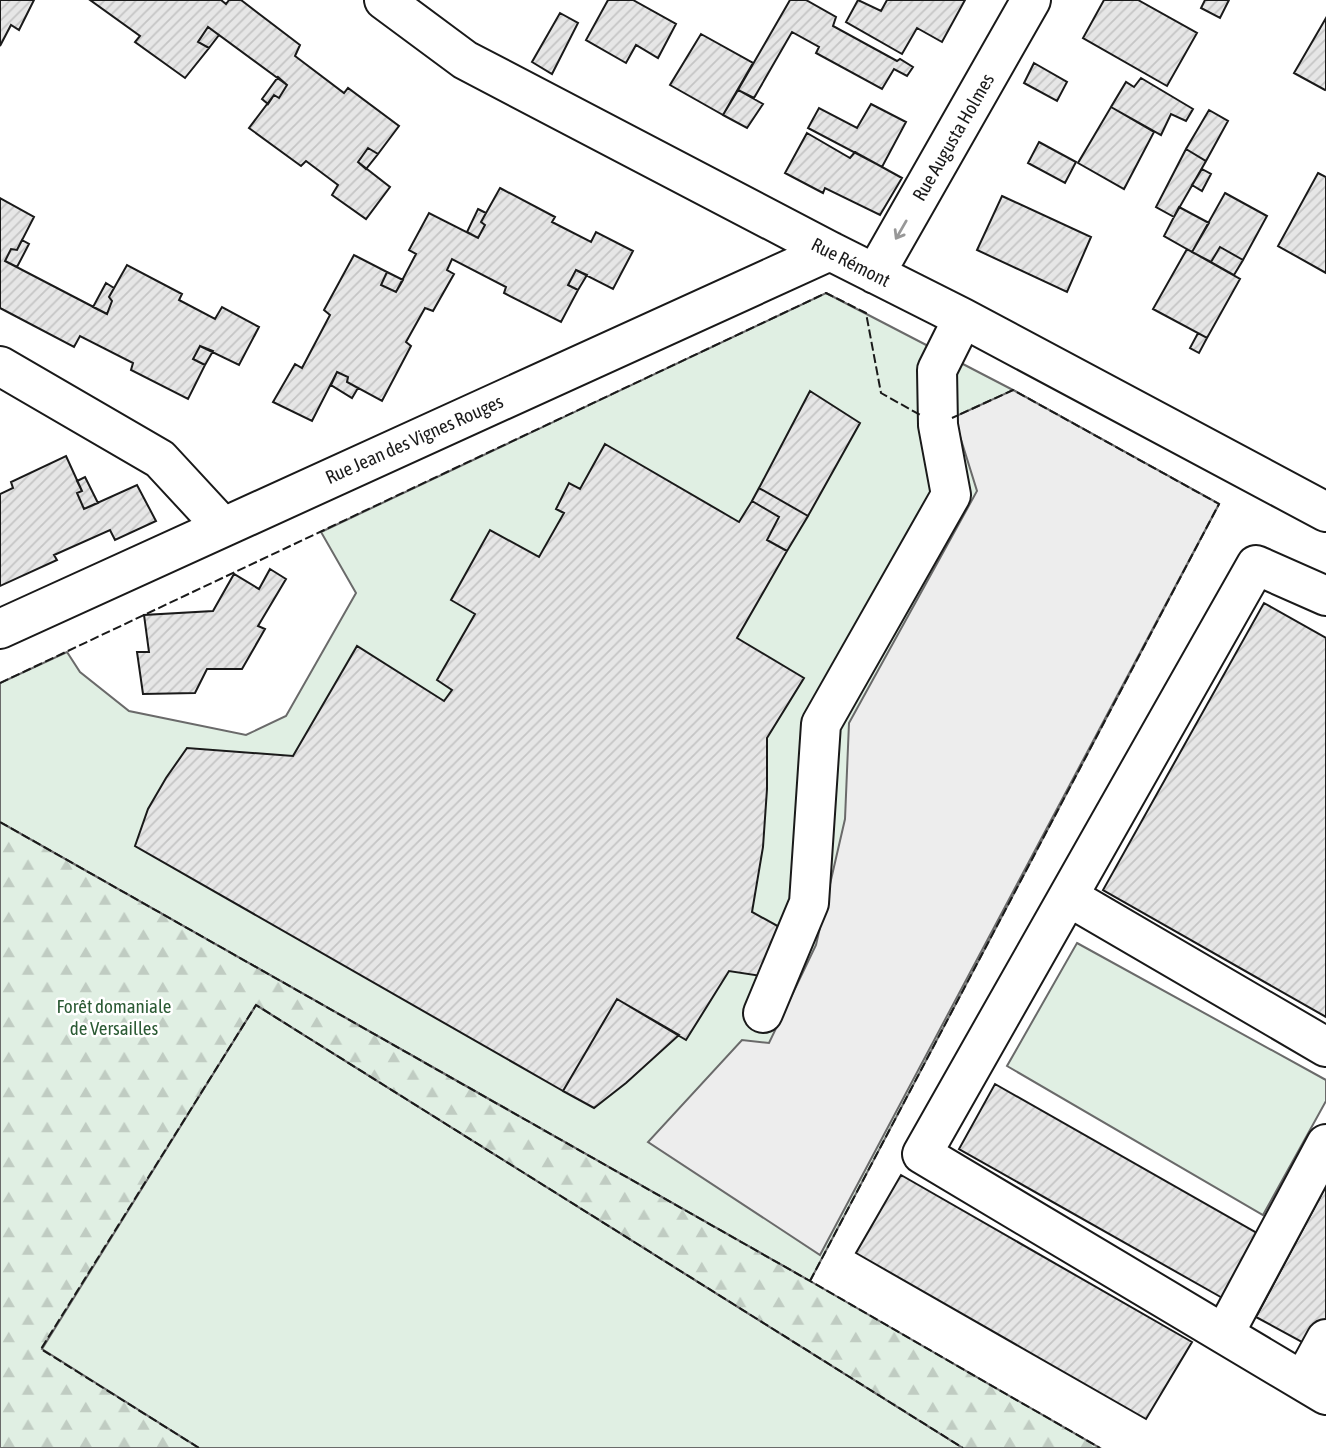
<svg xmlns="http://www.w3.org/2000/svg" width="1326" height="1448" font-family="'Asap Condensed',sans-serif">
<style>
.green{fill:#e0efe3;stroke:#6a6a6a;stroke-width:2}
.forest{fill:url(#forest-firs);stroke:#6a6a6a;stroke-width:2}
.parking{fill:#ededed;stroke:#6a6a6a;stroke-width:2}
.building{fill:url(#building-hatch);stroke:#1a1a1a;stroke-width:2}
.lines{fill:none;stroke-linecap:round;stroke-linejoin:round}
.minor-casing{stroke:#1a1a1a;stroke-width:42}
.minor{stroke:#fff;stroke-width:38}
.fence{stroke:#1a1a1a;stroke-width:2;stroke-dasharray:9 3.5;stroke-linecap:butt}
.oneway{stroke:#989898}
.labels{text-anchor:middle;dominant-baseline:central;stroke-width:5;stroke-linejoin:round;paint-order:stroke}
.street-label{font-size:19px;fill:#1a1a1a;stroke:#fff}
.park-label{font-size:19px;fill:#2b5a34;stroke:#fff}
</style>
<defs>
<pattern id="forest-firs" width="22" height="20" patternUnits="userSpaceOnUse" patternTransform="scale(1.75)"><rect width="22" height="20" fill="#e0efe3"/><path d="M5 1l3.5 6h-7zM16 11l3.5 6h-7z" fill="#c0ccc2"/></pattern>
<pattern id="building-hatch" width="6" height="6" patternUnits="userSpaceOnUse" patternTransform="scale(1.75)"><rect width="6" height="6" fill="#e6e6e6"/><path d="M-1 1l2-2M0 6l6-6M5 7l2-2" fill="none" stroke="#c5c5c5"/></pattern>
</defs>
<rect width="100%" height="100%" fill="#fff"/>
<!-- green -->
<path class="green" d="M 826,293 L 1013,390 L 1219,504 L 810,1281 L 0,822 L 0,683 L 67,652 L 80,672 L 129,711 L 246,735 L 286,716 L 356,593 L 321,532 Z
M 1077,943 L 1326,1080 L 1326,1101 L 1263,1215 L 1007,1066 Z
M 256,1005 L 963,1448 L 199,1448 L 41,1349 Z"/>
<!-- forest -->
<path class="forest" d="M 0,822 L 810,1281 L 1100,1448 L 963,1448 L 256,1005 L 42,1349 L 199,1448 L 0,1448 Z"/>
<!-- parking -->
<path class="parking" d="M 1013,390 L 1219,504 L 820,1255 L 648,1142 L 742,1040 L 769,1043 L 816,945 L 845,819 L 849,723 L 977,491 L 954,417 Z"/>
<!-- building -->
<path class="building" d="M 0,0 L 34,0 L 19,30 L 11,25 L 0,46 Z
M 90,0 L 221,0 L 226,4 L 229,0 L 241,0 L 300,45 L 295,56 L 344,93 L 348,88 L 399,126 L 378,154 L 368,148 L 358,162 L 390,187 L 366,219 L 332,195 L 338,185 L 306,161 L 301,166 L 249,128 L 274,95 L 279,98 L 287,85 L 208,27 L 198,42 L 209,48 L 185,78 L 135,42 L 140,36 Z
M 608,0 L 633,0 L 676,24 L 658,58 L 636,45 L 626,63 L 586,40 Z
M 790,0 L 806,0 L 836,17 L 833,26 L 897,61 L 900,59 L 913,67 L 907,76 L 894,69 L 882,89 L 816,53 L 819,47 L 792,32 L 754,98 L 738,90 Z
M 858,0 L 881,11 L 887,0 L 965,0 L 942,42 L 917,28 L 902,54 L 846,22 Z
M 1104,0 L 1138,0 L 1197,33 L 1167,86 L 1083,38 Z
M 1205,0 L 1229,0 L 1220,18 L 1201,8 Z
M 560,13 L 578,23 L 552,74 L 532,62 Z
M 1326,18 L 1326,89 L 1325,90 L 1294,73 Z
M 208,27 L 219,35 L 209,48 L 198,42 Z
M 701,34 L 753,63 L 723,115 L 670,85 Z
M 1034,63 L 1067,82 L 1057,101 L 1024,83 Z
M 278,77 L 287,85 L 279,98 L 274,95 L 268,104 L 262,99 Z
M 1141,78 L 1193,109 L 1186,121 L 1171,114 L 1161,135 L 1111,107 L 1126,82 L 1134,87 Z
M 738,90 L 763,104 L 747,128 L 723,115 Z
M 871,104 L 906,122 L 882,167 L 808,128 L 819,108 L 857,128 Z
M 1111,107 L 1154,132 L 1124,189 L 1078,163 Z
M 1209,110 L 1228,121 L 1206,161 L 1186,149 Z
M 807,133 L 850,158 L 855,152 L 902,178 L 880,215 L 825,188 L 823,193 L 785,173 Z
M 1039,142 L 1076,162 L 1065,183 L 1028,163 Z
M 368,148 L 378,154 L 366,169 L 358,162 Z
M 1186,149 L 1206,161 L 1174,217 L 1156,207 Z
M 1202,169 L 1211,174 L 1202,191 L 1192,185 Z
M 1318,173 L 1326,177 L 1326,273 L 1278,246 Z
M 500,188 L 555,217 L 552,222 L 591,242 L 596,232 L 633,251 L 613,289 L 576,270 L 568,285 L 578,290 L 561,322 L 504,293 L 506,287 L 452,259 L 447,270 L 454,274 L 433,311 L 425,308 L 406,342 L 411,346 L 382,401 L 347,382 L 348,377 L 337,372 L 312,421 L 273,402 L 295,364 L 302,368 L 330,315 L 324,310 L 354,255 L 387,272 L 381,285 L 396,292 L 416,254 L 409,250 L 429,213 L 478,238 L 485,225 L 481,222 Z
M 1225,193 L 1267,216 L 1243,260 L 1220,247 L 1211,262 L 1192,252 Z
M 1002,196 L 1091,237 L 1067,292 L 977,250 Z
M 0,198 L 34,217 L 17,250 L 11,249 L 5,261 L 107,314 L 112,301 L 109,297 L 127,265 L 182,294 L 179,300 L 215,319 L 222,307 L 259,327 L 239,365 L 200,346 L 193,359 L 205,365 L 188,399 L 131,370 L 133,363 L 80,336 L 74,347 L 0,308 Z
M 1179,207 L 1209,223 L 1192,252 L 1164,236 Z
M 478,209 L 486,213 L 481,222 L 485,225 L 478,238 L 467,232 Z
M 22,240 L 29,244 L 17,267 L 5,261 L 11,249 L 17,250 Z
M 1220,247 L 1243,260 L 1234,275 L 1211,262 Z
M 1187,249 L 1240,279 L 1207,338 L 1153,309 Z
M 576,270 L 587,275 L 578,290 L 568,285 Z
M 387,272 L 403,280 L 396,292 L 381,285 Z
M 106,283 L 114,288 L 109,297 L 112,301 L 107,314 L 93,307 Z
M 1198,333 L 1207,338 L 1199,353 L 1190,348 Z
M 200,346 L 213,351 L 205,365 L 193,359 Z
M 337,372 L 348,377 L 347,382 L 358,388 L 352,398 L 331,385 Z
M 810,391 L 860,423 L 808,516 L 759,488 Z
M 605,444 L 739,522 L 752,501 L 779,517 L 767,540 L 787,551 L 737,638 L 804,678 L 767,738 L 767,789 L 763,847 L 752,912 L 783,929 L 761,976 L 729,971 L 686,1040 L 617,999 L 563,1091 L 135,846 L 148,809 L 166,778 L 187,748 L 293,756 L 357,646 L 444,701 L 452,690 L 437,680 L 475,614 L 451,600 L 490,530 L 539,557 L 564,513 L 556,509 L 569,483 L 580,489 Z
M 66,456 L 82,491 L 77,493 L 84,509 L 137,485 L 156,521 L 115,540 L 110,530 L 54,555 L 57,560 L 0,586 L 0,494 L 13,488 L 11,482 Z
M 85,477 L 98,503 L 84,509 L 77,493 L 82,491 L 77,481 Z
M 759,488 L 808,516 L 787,551 L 767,540 L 779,517 L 752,501 Z
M 270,569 L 286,579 L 258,626 L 265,629 L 242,669 L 207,669 L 195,693 L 143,694 L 137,652 L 149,652 L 144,615 L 213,611 L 234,574 L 259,589 Z
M 1264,603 L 1326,638 L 1326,1017 L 1103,890 Z
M 617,999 L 679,1035 L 626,1083 L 594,1108 L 563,1091 Z
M 995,1084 L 1269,1240 L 1233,1304 L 959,1149 Z
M 901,1175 L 1192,1342 L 1146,1419 L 856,1253 Z
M 1326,1186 L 1326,1322 L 1311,1347 L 1256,1317 Z"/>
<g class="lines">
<defs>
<path id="minor" d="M 384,0 L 465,60 L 830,251 L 963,318 L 1326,512
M 875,274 L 1031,0
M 0,366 L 160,459 L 222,526
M 1326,596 L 1256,565 L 922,1154 L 1326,1395
M 0,629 L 830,251
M 1069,897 L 1326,1047
M 763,1013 L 809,903 L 821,724 L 951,495 L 938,425 L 937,370 L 963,318
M 1224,1334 L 1326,1144
M 1303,1381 L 1326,1339"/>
</defs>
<!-- minor casing -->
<use href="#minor" class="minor-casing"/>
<!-- minor -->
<use href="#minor" class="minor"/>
<!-- fence -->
<path class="fence" d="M 0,683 L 826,293 L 866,313 L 881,393 L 922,416
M 0,822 L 810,1281 L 1100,1448
M 810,1281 L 1219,504 L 1013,390 L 952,418
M 199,1448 L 41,1349 L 256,1005 L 963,1448"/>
</g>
<!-- one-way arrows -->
<defs><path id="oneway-shaft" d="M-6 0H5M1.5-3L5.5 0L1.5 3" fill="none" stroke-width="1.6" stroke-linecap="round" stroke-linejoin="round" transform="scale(1.75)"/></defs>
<use class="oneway" href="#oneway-shaft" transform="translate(901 230) rotate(120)"/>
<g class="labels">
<!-- street labels -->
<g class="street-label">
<text transform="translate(953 137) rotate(-60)">Rue Augusta Holmes</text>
<text transform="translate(851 262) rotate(27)">Rue Rémont</text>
<text transform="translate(414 439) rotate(-24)">Rue Jean des Vignes Rouges</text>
</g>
<!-- park labels -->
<g class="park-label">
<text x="114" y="1006">Forêt domaniale<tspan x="114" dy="22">de Versailles</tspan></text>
</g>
</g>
</svg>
